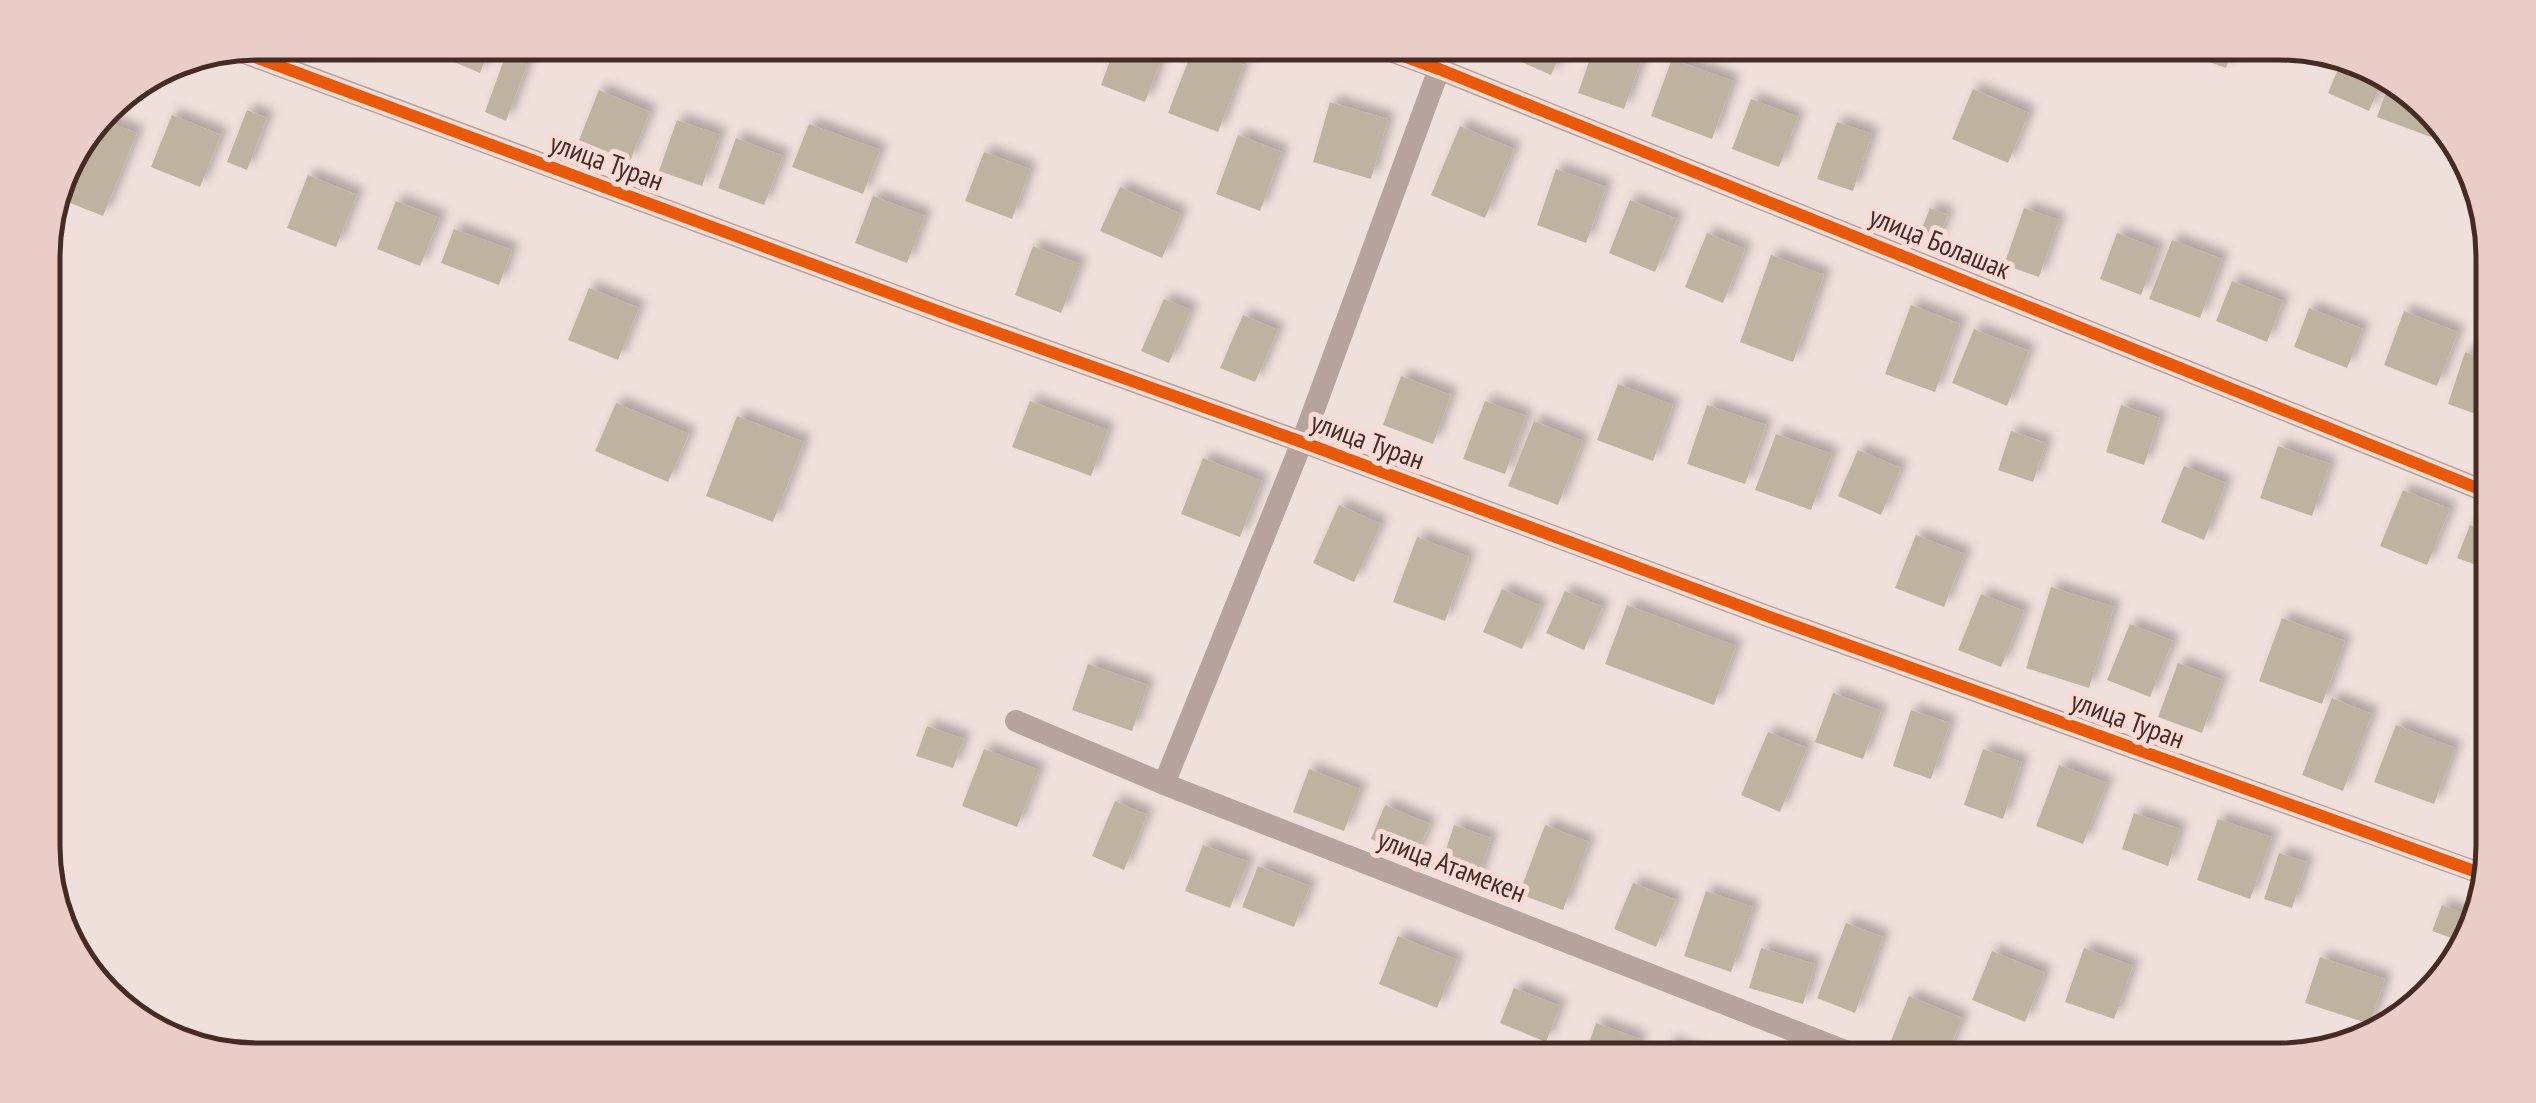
<svg xmlns="http://www.w3.org/2000/svg" width="2536" height="1103" font-family="'PT Sans Narrow',sans-serif">
<style>
.building{fill:#beb3a0;filter:url(#shadow)}
.lines{fill:none;stroke-linecap:round;stroke-linejoin:round}
.street{stroke:#b7a39e;stroke-width:22}
.cycleway-casing{stroke:#f8dbd4;stroke-width:19}
.cycleway{stroke:#e8590c;stroke-width:12}
.labels{text-anchor:middle;dominant-baseline:central;stroke-width:10;stroke-linejoin:round;paint-order:stroke}
.street-label{font-size:28px;fill:#462a24;stroke:#f8dbd4}
.rim{fill:none;stroke:#462a24;stroke-width:5}
</style>
<defs>
<filter id="shadow"><feDropShadow dx="7" dy="-7" stdDeviation="5" flood-color="#0004"/></filter>
</defs>
<rect width="100%" height="100%" fill="#f0e0dc"/>
<!-- building -->
<path class="building" d="M 349,42 L 368,42 L 361,62 L 344,55 Z
M 432,42 L 492,42 L 480,73 L 428,51 Z
M 1117,42 L 1168,42 L 1145,102 L 1101,85 Z
M 1513,42 L 1566,42 L 1551,75 L 1508,56 Z
M 1596,42 L 1648,42 L 1624,109 L 1578,93 Z
M 2185,42 L 2235,42 L 2226,68 L 2181,52 Z
M 2284,43 L 2317,50 L 2313,58 Z
M 1194,46 L 1244,65 L 1218,132 L 1168,113 Z
M 2344,55 L 2361,59 L 2384,76 L 2369,111 L 2328,93 Z
M 505,57 L 527,65 L 506,121 L 485,112 Z
M 1672,59 L 1733,81 L 1712,139 L 1651,116 Z
M 2390,81 L 2438,117 L 2431,137 L 2377,117 Z
M 1973,89 L 2029,113 L 2008,163 L 1952,139 Z
M 599,90 L 650,112 L 630,161 L 579,140 Z
M 1751,99 L 1798,117 L 1779,167 L 1732,149 Z
M 1330,102 L 1388,119 L 1371,179 L 1313,162 Z
M 247,110 L 267,118 L 247,170 L 227,162 Z
M 172,115 L 221,135 L 200,187 L 151,167 Z
M 98,118 L 137,133 L 103,216 L 55,197 L 71,153 Z
M 677,120 L 720,135 L 702,186 L 659,171 Z
M 1837,122 L 1872,134 L 1853,191 L 1817,179 Z
M 809,124 L 880,150 L 863,194 L 792,167 Z
M 1460,126 L 1514,149 L 1485,218 L 1431,195 Z
M 1238,135 L 1282,152 L 1260,211 L 1216,194 Z
M 736,138 L 783,156 L 764,205 L 718,188 Z
M 984,152 L 1030,169 L 1012,219 L 965,201 Z
M 1556,169 L 1606,187 L 1586,243 L 1537,225 Z
M 308,175 L 357,195 L 336,247 L 287,228 Z
M 1120,187 L 1181,214 L 1162,258 L 1100,231 Z
M 873,196 L 925,216 L 907,263 L 855,243 Z
M 1630,200 L 1677,219 L 1655,272 L 1609,253 Z
M 396,201 L 440,218 L 420,266 L 377,249 Z
M 1930,208 L 1948,215 L 1936,243 L 1919,236 Z
M 2024,208 L 2059,220 L 2039,277 L 2004,265 Z
M 454,229 L 512,250 L 499,285 L 441,263 Z
M 1707,233 L 1745,249 L 1723,303 L 1685,287 Z
M 2117,233 L 2158,249 L 2141,295 L 2100,279 Z
M 2172,240 L 2222,259 L 2200,318 L 2149,299 Z
M 1033,246 L 1080,264 L 1061,313 L 1015,295 Z
M 1771,255 L 1824,275 L 1793,362 L 1740,342 Z
M 2232,281 L 2283,301 L 2267,342 L 2216,321 Z
M 589,288 L 639,308 L 618,360 L 568,340 Z
M 1164,299 L 1191,310 L 1169,363 L 1141,351 Z
M 1911,305 L 1960,324 L 1935,392 L 1885,374 Z
M 2309,308 L 2363,329 L 2347,368 L 2294,347 Z
M 2404,311 L 2458,332 L 2437,386 L 2384,365 Z
M 1243,315 L 1278,330 L 1255,382 L 1220,368 Z
M 1974,329 L 2029,351 L 2007,406 L 1952,383 Z
M 2465,352 L 2492,361 L 2492,402 L 2487,418 L 2448,404 Z
M 1401,376 L 1451,395 L 1433,444 L 1383,425 Z
M 1618,384 L 1673,405 L 1653,461 L 1597,440 Z
M 1030,401 L 1108,430 L 1091,476 L 1012,447 Z
M 1485,401 L 1526,416 L 1505,474 L 1463,459 Z
M 616,403 L 689,434 L 668,482 L 595,451 Z
M 1707,405 L 1766,425 L 1745,484 L 1687,464 Z
M 2121,405 L 2160,418 L 2144,465 L 2106,452 Z
M 737,416 L 804,442 L 773,522 L 706,496 Z
M 1534,421 L 1583,441 L 1558,505 L 1508,486 Z
M 2011,431 L 2046,443 L 2033,482 L 1998,470 Z
M 1776,434 L 1832,454 L 1811,510 L 1755,490 Z
M 2278,446 L 2330,464 L 2312,516 L 2260,498 Z
M 1858,450 L 1901,468 L 1881,515 L 1838,496 Z
M 1203,458 L 1262,481 L 1240,537 L 1181,514 Z
M 2184,466 L 2226,483 L 2204,540 L 2161,522 Z
M 2403,490 L 2450,509 L 2427,565 L 2380,546 Z
M 1339,505 L 1381,524 L 1354,582 L 1313,563 Z
M 2470,525 L 2493,534 L 2493,571 L 2457,558 Z
M 1916,535 L 1965,554 L 1944,607 L 1895,588 Z
M 1417,537 L 1469,557 L 1445,621 L 1393,602 Z
M 2051,587 L 2114,607 L 2089,688 L 2026,668 Z
M 1502,589 L 1541,606 L 1522,649 L 1483,632 Z
M 1565,591 L 1603,607 L 1584,650 L 1546,633 Z
M 1981,594 L 2024,611 L 2001,667 L 1958,650 Z
M 1627,605 L 1736,646 L 1714,705 L 1605,664 Z
M 2282,618 L 2345,641 L 2322,704 L 2259,681 Z
M 2130,624 L 2173,641 L 2150,697 L 2107,680 Z
M 2178,663 L 2222,680 L 2202,733 L 2158,717 Z
M 1088,664 L 1148,685 L 1132,731 L 1072,710 Z
M 1833,693 L 1881,711 L 1863,759 L 1815,742 Z
M 2332,698 L 2372,714 L 2343,791 L 2302,775 Z
M 2493,704 L 2493,732 L 2483,728 Z
M 1911,710 L 1950,723 L 1931,779 L 1893,766 Z
M 2396,725 L 2455,748 L 2434,804 L 2374,782 Z
M 927,726 L 964,739 L 953,768 L 916,756 Z
M 1768,732 L 1807,748 L 1780,812 L 1741,795 Z
M 984,749 L 1039,770 L 1017,827 L 962,806 Z
M 1983,749 L 2022,762 L 2003,819 L 1964,805 Z
M 2059,765 L 2107,783 L 2083,844 L 2036,826 Z
M 1309,769 L 1360,789 L 1344,831 L 1293,812 Z
M 1115,801 L 1147,815 L 1124,870 L 1092,856 Z
M 1385,805 L 1430,824 L 1415,858 L 1371,839 Z
M 2134,813 L 2180,829 L 2168,866 L 2122,849 Z
M 2218,819 L 2272,837 L 2250,899 L 2197,880 Z
M 1454,825 L 1491,838 L 1475,887 L 1438,874 Z
M 1545,825 L 1589,842 L 1563,910 L 1519,894 Z
M 1203,845 L 1248,862 L 1230,908 L 1185,891 Z
M 2279,853 L 2307,862 L 2292,908 L 2264,899 Z
M 1258,866 L 1310,886 L 1294,927 L 1242,907 Z
M 1633,883 L 1676,900 L 1656,947 L 1614,929 Z
M 1706,891 L 1753,907 L 1731,972 L 1684,956 Z
M 2442,905 L 2479,919 L 2477,928 L 2465,943 L 2432,931 Z
M 1846,923 L 1883,937 L 1855,1013 L 1817,998 Z
M 1398,936 L 1457,960 L 1437,1008 L 1379,984 Z
M 1761,948 L 1815,964 L 1803,1004 L 1749,988 Z
M 2084,948 L 2133,966 L 2114,1019 L 2065,1002 Z
M 1992,951 L 2045,973 L 2025,1022 L 1972,1000 Z
M 2320,957 L 2385,979 L 2370,1024 L 2305,1003 Z
M 1514,988 L 1560,1006 L 1546,1042 L 1500,1023 Z
M 1909,996 L 1962,1018 L 1945,1060 L 1925,1060 L 1889,1046 Z
M 1596,1023 L 1640,1039 L 1632,1060 L 1583,1060 Z
M 1669,1042 L 1713,1060 L 1662,1060 Z"/>
<g class="lines">
<!-- street -->
<path class="street" d="M 1366,42 L 1439,69 L 2492,494
M 231,48 L 951,316 L 1302,442 L 1770,617 L 2488,876
M 1016,721 L 1164,784 L 1868,1060
M 1164,784 L 1302,442 L 1449,42"/>
<defs>
<path id="cycleway" d="M 1366,42 L 1439,69 L 2492,494
M 231,48 L 951,316 L 1302,442 L 1770,617 L 2488,876"/>
</defs>
<!-- cycleway casing -->
<use href="#cycleway" class="cycleway-casing"/>
<!-- cycleway -->
<use href="#cycleway" class="cycleway"/>
</g>
<g class="labels">
<!-- street labels -->
<g class="street-label">
<text transform="translate(607 161) rotate(20)">улица Туран</text>
<text transform="translate(1940 242) rotate(22)">улица Болашак</text>
<text transform="translate(1368 440) rotate(20)">улица Туран</text>
<text transform="translate(2128 719) rotate(20)">улица Туран</text>
<text transform="translate(1452 865) rotate(21)">улица Атамекен</text>
</g>
</g>
<!-- crop -->
<path d="M0 0H2536V1103H0ZM257 60H2279A197 197 0 0 1 2476 257V846A197 197 0 0 1 2279 1043H257A197 197 0 0 1 60 846V257A197 197 0 0 1 257 60Z" fill="#eacdc6" fill-rule="evenodd"/>
<path class="rim" d="M257 60H2279A197 197 0 0 1 2476 257V846A197 197 0 0 1 2279 1043H257A197 197 0 0 1 60 846V257A197 197 0 0 1 257 60Z"/>
</svg>
